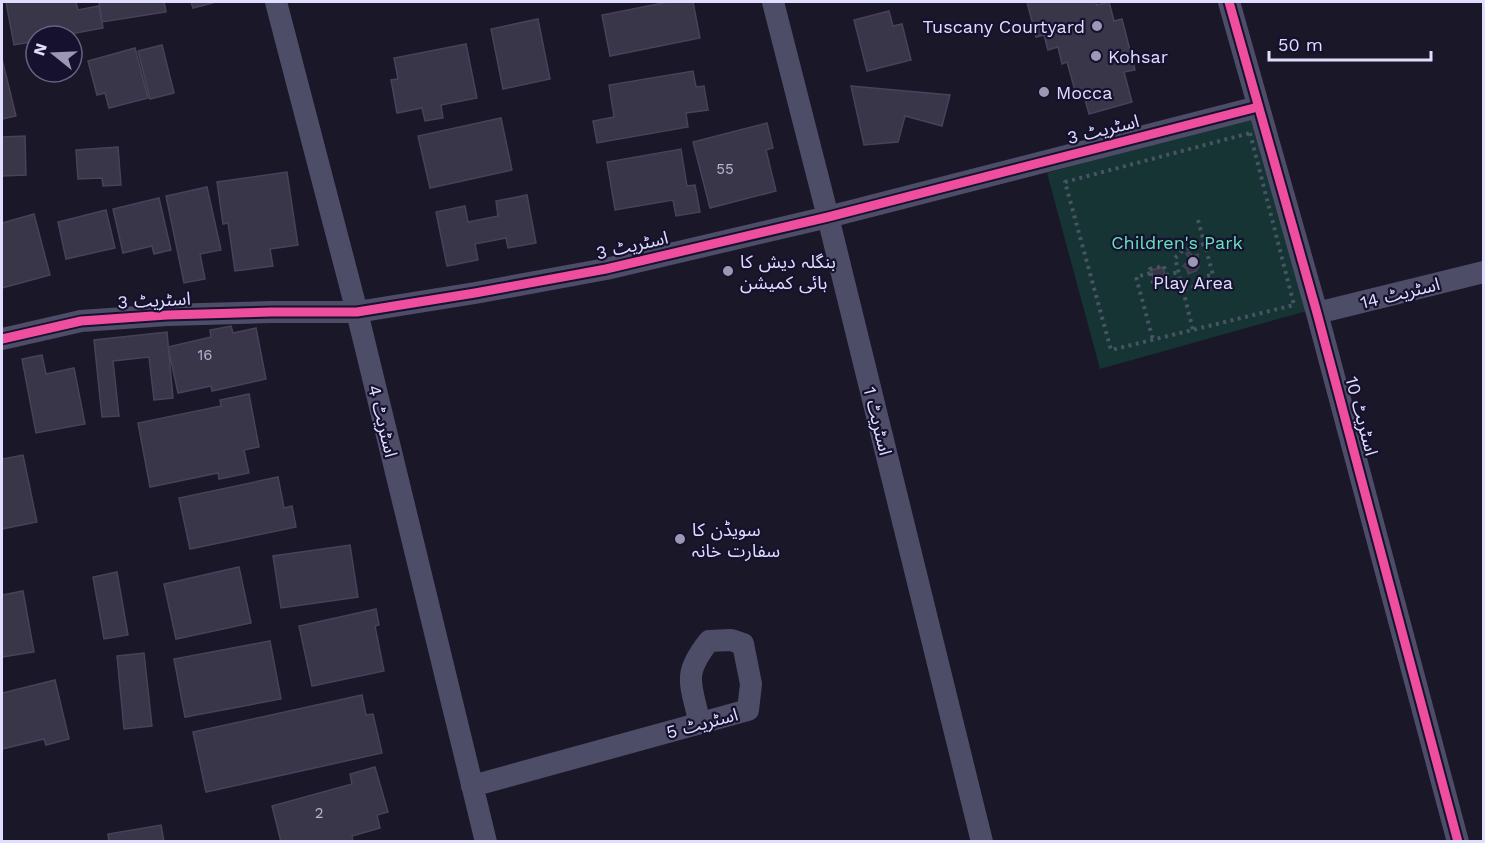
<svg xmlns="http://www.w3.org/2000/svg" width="1485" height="843" font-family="'Work Sans','Noto Sans Arabic',sans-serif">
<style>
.green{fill:#153433}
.building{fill:#393649;stroke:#47425a;stroke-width:1.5}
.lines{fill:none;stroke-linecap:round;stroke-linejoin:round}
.path{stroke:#465464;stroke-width:4;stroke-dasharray:3 4.5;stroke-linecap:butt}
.street{stroke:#4d4d68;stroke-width:22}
.cycleway-casing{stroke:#15112e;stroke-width:13}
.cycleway{stroke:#ef4d9e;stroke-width:9}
.poi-dot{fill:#9b98b4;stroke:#15112e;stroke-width:2}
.labels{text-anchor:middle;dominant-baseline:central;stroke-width:4.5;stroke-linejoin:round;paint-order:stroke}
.number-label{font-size:15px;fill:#b6b4d2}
.poi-label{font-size:18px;fill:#e0deff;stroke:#15112e;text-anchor:start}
.street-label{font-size:18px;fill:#e0deff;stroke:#15112e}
.park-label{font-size:18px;fill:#65e4be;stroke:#15112e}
</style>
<rect width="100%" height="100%" fill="#1a1728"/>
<!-- green -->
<path class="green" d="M 1253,115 L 1307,311 L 1100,369 L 1047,173 Z"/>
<!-- building -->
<path class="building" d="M 6,2 L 76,2 L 78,10 L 99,6 L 103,28 L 60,36 L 36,36 L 36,41 L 14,45 Z
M 99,2 L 164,2 L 166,12 L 102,22 Z
M 191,2 L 216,2 L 193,8 Z
M 668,2 L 693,2 L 700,38 L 610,56 L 602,15 Z
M 1027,2 L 1096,2 L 1097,5 L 1109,2 L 1114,21 L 1122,19 L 1135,70 L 1124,72 L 1132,102 L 1089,114 L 1083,92 L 1076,94 L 1067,62 L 1062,64 L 1058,47 L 1048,50 L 1044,35 L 1036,37 Z
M 889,11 L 893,26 L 902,24 L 911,60 L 867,71 L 854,20 Z
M 538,19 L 550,79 L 503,89 L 491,29 Z
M 466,44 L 477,98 L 441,105 L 443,118 L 425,121 L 422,108 L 397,113 L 391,80 L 398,79 L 394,58 Z
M 162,45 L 174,93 L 150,99 L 138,51 Z
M 135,48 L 148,98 L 109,108 L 105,93 L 97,95 L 88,61 Z
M 2,59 L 16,116 L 2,119 Z
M 693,71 L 696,87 L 704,86 L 708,110 L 686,113 L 688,127 L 597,143 L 593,121 L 614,117 L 609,85 Z
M 851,86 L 950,95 L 942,126 L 905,116 L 898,142 L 864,145 Z
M 501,118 L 512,170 L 430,188 L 418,136 Z
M 767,123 L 773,148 L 766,150 L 776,191 L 710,208 L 693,142 Z
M 25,136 L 26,175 L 2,176 L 2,137 Z
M 118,147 L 121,185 L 103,186 L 102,178 L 78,179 L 76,150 Z
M 681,149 L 687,186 L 695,185 L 700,212 L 676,216 L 673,200 L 615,210 L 607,162 Z
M 287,172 L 298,245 L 270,249 L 273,266 L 235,271 L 228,223 L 223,224 L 217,182 Z
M 207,187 L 221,250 L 200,254 L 205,279 L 184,283 L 166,196 Z
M 527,195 L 536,243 L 508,248 L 506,238 L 475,244 L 478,260 L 447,266 L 436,212 L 465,206 L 468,222 L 498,216 L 496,201 Z
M 159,198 L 171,250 L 154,254 L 152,246 L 123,253 L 113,209 Z
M 106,210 L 115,248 L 66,259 L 58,222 Z
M 34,214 L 50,275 L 2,288 L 2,223 Z
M 1189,252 L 1193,256 L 1198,254 L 1199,266 L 1196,271 L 1188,274 L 1187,269 L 1183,266 L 1190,259 L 1186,254 Z
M 1163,267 L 1166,280 L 1154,283 L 1151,270 Z
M 231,326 L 233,333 L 256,328 L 266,379 L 212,391 L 211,386 L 178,393 L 168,347 L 211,337 L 210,330 Z
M 167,332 L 173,398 L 154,400 L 149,357 L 113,361 L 119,416 L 102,417 L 94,340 Z
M 42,355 L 46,374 L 74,368 L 85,424 L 36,433 L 22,359 Z
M 249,394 L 259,447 L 244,450 L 249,473 L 219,479 L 218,473 L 150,487 L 138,423 L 221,406 L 220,400 Z
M 23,455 L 37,522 L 2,529 L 2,459 Z
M 278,477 L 284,508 L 292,506 L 296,527 L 190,549 L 179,498 Z
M 350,545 L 358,597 L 281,608 L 273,556 Z
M 239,567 L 251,623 L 176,639 L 164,584 Z
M 117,572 L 128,635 L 104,639 L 93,577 Z
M 23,591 L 34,652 L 2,657 L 2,595 Z
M 376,609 L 379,625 L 375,626 L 384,671 L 312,686 L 299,626 Z
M 270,641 L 281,699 L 185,717 L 174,659 Z
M 144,653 L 152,726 L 124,729 L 117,656 Z
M 55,680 L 69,739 L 46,745 L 44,739 L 2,749 L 2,693 Z
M 362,695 L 366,715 L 373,714 L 382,753 L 206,792 L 193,732 Z
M 375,767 L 388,812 L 377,815 L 380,828 L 352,836 L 353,842 L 281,842 L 272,806 L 352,784 L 350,774 Z
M 161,825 L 164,842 L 109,842 L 108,834 Z"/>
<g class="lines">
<!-- path -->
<path class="path" d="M 1250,133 L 1294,305 L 1111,350 L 1065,182 Z
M 1198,220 L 1213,275 L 1206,276 L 1210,289 L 1222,286
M 1204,244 L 1183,250 L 1175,258 L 1183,290 L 1208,283
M 1151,273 L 1153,284 L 1167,281 L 1164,266 L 1150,269 L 1151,273 L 1136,277 L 1153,340
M 1166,275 L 1179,272
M 1183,290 L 1193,330"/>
<!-- street -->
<path class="street" d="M 276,2 L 357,312 L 486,842
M 773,2 L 828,217 L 982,842
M 1229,2 L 1317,313 L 1458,842
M 1317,313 L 1484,272
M 2,339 L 81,321 L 167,315 L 271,312 L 357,312 L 475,293 L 606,269 L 828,217 L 1258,107
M 472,786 L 748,710 L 751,684 L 743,644 L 731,640 L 709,641 C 682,675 691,682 699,721"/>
<defs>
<path id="cycleway" d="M 1229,2 L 1317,313 L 1458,842
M 2,339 L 81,321 L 167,315 L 271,312 L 357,312 L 475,293 L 606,269 L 828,217 L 1258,107"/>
</defs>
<!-- cycleway casing -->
<use href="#cycleway" class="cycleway-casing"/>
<!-- cycleway -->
<use href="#cycleway" class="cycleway"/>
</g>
<!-- markers -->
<g class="poi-dot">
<circle cx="1097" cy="26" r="6"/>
<circle cx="1096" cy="56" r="6"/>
<circle cx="1044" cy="92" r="6"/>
<circle cx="1193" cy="262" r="6"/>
<circle cx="728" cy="271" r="6"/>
<circle cx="680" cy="539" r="6"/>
</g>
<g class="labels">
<!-- number labels -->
<g class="number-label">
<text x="725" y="169">55</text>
<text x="205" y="355">16</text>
<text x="319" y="813">2</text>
</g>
<!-- poi labels -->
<g class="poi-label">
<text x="1085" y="26" text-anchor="end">Tuscany Courtyard</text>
<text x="1108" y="56">Kohsar</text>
<text x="1056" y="92">Mocca</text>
<text x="740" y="261">بنگلہ دیش کا<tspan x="740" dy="21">ہائی کمیشن</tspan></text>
<text x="1193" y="282" text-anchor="middle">Play Area</text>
<text x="692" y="529">سویڈن کا<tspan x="692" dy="21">سفارت خانہ</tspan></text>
</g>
<!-- street labels -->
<g class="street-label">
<text transform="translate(1103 129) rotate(-14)">اسٹریٹ 3</text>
<text transform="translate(632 245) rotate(-13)">اسٹریٹ 3</text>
<text transform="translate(1400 293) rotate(-14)">اسٹریٹ 14</text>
<text transform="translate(154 300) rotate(-3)">اسٹریٹ 3</text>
<text transform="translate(1362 416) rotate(75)">اسٹریٹ 10</text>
<text transform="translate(383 421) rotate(76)">اسٹریٹ 4</text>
<text transform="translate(878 421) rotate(76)">اسٹریٹ 1</text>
<text transform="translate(702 723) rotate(-15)">اسٹریٹ 5</text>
</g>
<!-- park labels -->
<g class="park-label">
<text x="1177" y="242">Children's Park</text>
</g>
</g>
<!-- border -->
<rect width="1485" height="843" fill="none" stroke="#e0deff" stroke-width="6"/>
<!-- north arrow -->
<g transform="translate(54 54) rotate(288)"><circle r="28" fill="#15112e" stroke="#666382" stroke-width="1.5"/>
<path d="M0-4.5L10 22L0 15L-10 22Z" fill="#9b98b4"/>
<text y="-9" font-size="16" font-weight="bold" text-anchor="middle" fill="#e0deff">N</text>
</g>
<!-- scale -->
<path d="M1269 51v9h162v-9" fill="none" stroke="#e0deff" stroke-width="3"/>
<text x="1278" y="51" font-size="18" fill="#e0deff" stroke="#15112e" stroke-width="4.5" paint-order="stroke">50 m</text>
</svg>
